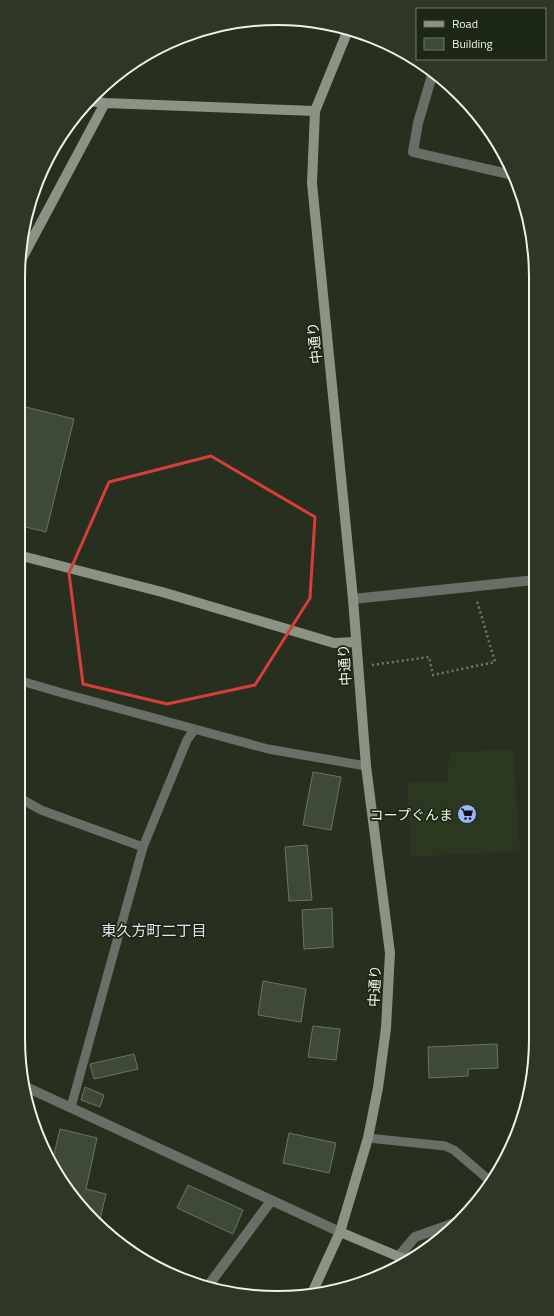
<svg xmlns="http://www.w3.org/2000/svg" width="554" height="1316" font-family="'Titillium Web','Noto Sans JP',sans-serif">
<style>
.built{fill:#2b371f}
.building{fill:#3f4937;stroke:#697460}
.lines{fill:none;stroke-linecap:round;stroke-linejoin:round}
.path{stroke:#71786a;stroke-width:2.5;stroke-dasharray:2 3;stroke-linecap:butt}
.lane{stroke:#696e66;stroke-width:9}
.street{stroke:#696e66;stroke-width:10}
.secondary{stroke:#8b9385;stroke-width:10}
.marked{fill:none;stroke:#d83c3b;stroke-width:3;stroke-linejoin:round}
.labels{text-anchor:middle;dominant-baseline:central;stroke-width:3.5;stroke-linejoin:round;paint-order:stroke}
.street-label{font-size:14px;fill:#ecf2e7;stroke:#1d2715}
.poi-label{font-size:14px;fill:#ecf2e7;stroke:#1d2715;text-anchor:end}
.neighbourhood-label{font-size:15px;fill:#dfe4f2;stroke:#1d2715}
.rim{fill:none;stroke:#ecf2e7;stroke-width:2}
</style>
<rect width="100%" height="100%" fill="#27301f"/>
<!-- built -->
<path class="built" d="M 513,750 L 520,851 L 410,857 L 407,783 L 448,781 L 449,752 Z"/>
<!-- building -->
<path class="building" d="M 18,405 L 74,419 L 46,532 L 18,525 Z
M 313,772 L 341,777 L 331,830 L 303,825 Z
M 307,845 L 312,900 L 289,901 L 285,847 Z
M 332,908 L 333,947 L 304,949 L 302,910 Z
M 263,981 L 306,989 L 301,1022 L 258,1015 Z
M 313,1026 L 340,1029 L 336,1060 L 308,1057 Z
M 497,1044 L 498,1068 L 468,1069 L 468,1076 L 429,1078 L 428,1047 Z
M 134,1054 L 138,1069 L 94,1079 L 90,1064 Z
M 85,1087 L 104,1095 L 100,1107 L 81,1100 Z
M 60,1129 L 97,1138 L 86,1189 L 106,1194 L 99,1224 L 82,1210 L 53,1159 Z
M 289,1133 L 336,1143 L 329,1173 L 283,1163 Z
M 188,1185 L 243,1210 L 233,1234 L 177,1208 Z"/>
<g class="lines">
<!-- path -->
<path class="path" d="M 372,665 L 429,657 L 433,675 L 495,662 L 477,601"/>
<!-- lane -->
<path class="lane" d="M 18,680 L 62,693 L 268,749 L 366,766
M 18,797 L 41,810 L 143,847
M 71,1107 L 143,847 L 187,740 L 195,729
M 368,1138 L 445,1146 L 454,1150 L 489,1180"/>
<!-- street -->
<path class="street" d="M 433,72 L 418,123 L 413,152 L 513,175
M 353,599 L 535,580
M 26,1087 L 340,1232
M 398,1257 L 415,1237 L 455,1223
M 208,1286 L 271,1201"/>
<!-- secondary -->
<path class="secondary" d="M 89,101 L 105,103 L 315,111
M 20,262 L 105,103
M 18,555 L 162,592 L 334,643 L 356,642
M 340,1232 L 409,1261
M 312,1293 L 340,1232 L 368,1138 L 378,1088 L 386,1028 L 390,953 L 366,766 L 353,599 L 312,183 L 315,111 L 348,30"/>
</g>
<!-- marked area -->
<path class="marked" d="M 211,456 L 315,517 L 310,598 L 255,685 L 167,704 L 83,684 L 69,573 L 109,482 Z"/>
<!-- icons -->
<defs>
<symbol id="supermarket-disc" viewBox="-11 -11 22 22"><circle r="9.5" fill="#9eb4fd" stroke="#1d2715"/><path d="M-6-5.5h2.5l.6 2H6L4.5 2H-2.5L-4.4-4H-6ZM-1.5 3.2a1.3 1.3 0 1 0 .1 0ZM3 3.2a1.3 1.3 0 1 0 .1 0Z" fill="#111"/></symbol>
</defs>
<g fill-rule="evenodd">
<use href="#supermarket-disc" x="456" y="803" width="22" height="22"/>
</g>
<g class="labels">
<!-- street labels -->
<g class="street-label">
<text transform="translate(314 343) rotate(-96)">中通り</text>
<text transform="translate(344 665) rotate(-94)">中通り</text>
<text transform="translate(374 986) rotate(-87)">中通り</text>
</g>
<!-- poi labels -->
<g class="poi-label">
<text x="453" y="814">コープぐんま</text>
</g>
<!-- neighbourhood labels -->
<g class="neighbourhood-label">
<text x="154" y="930">東久方町二丁目</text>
</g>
</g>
<!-- crop -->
<path d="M0 0H554V1316H0ZM277 25H277A252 252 0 0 1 529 277V1039A252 252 0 0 1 277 1291H277A252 252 0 0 1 25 1039V277A252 252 0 0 1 277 25Z" fill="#2e3726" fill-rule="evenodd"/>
<path class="rim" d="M277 25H277A252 252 0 0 1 529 277V1039A252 252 0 0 1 277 1291H277A252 252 0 0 1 25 1039V277A252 252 0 0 1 277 25Z"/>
<!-- legend -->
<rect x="416" y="8" width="130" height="52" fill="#1d2715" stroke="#707869"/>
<rect x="424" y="21" width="20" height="6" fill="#8b9385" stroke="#707869"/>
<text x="452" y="28" font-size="12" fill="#ecf2e7">Road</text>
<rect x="424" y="38" width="20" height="12" fill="#3f4937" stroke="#707869"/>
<text x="452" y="48" font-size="12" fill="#ecf2e7">Building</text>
</svg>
